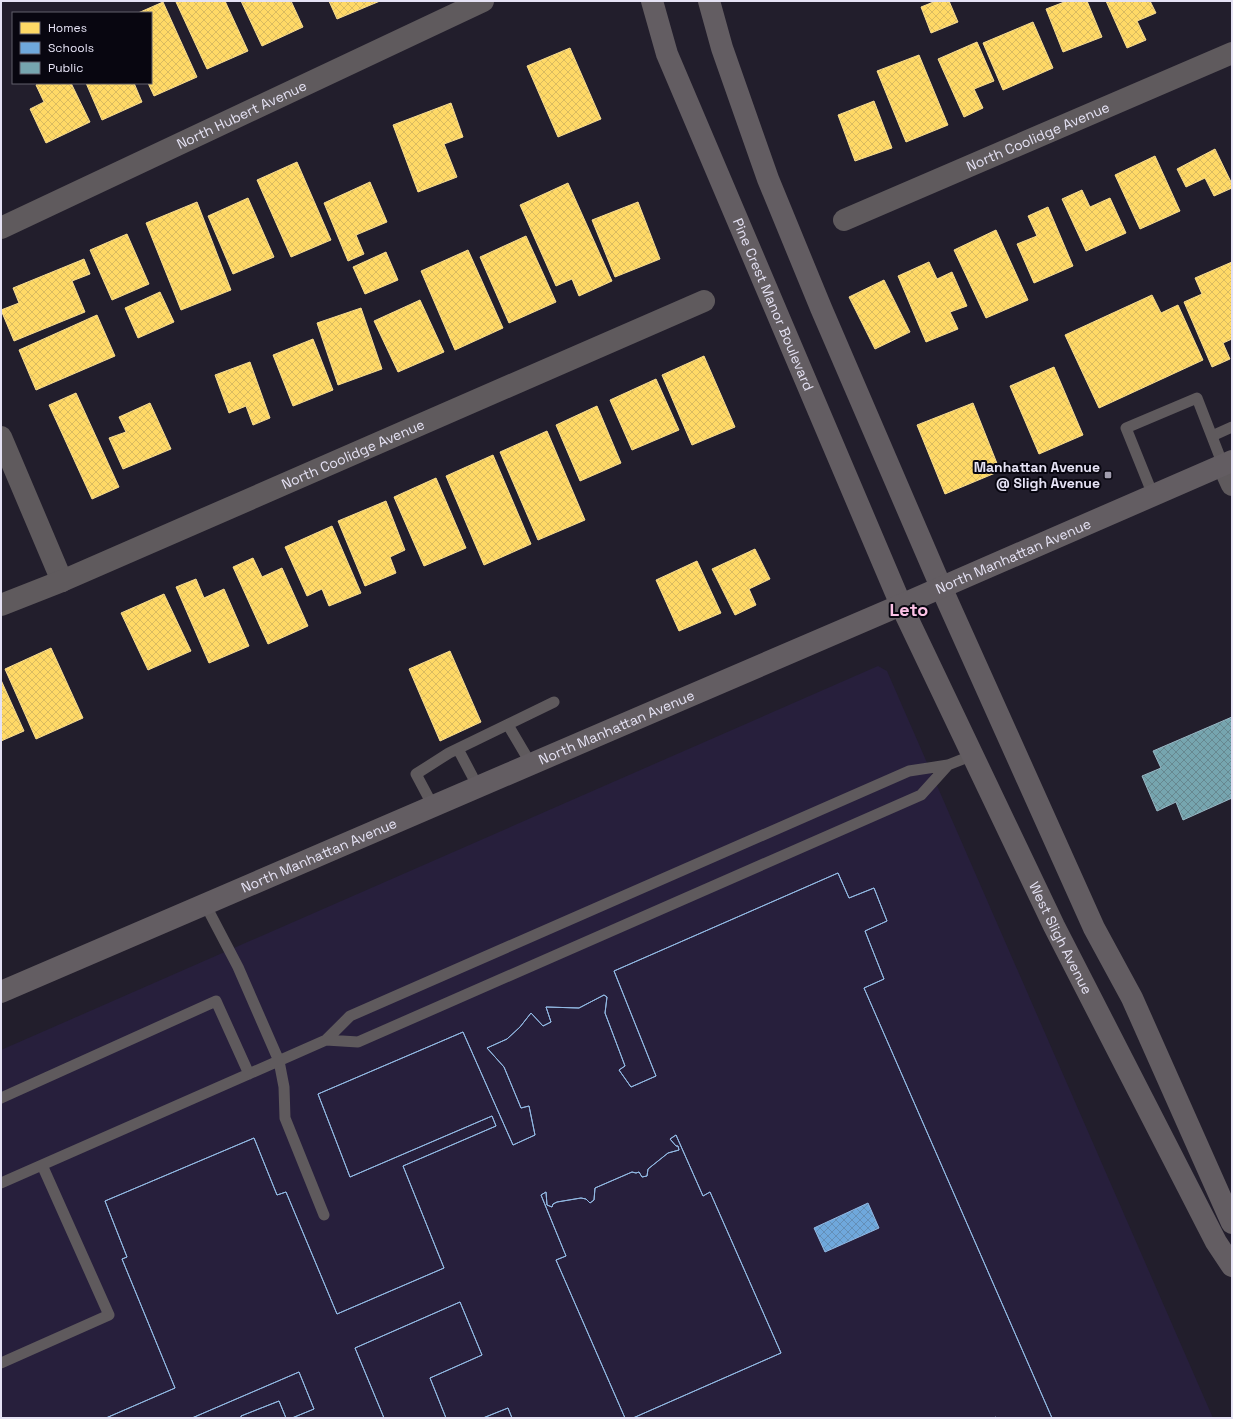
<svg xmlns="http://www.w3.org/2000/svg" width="1233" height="1419" font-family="'Space Grotesk',sans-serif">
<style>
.built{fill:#271f3c}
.homes{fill:url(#homes-cross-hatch);stroke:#f7dc91}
.schools{fill:url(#schools-cross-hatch);stroke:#92b9e3;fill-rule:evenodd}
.public{fill:url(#public-cross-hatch);stroke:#97b7c4}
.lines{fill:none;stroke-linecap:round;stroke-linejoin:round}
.lane{stroke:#5f5a5d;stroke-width:11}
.street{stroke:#5f5a5d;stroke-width:22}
.secondary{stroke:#635d62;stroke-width:22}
.poi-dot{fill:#a19dae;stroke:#080610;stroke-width:1.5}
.labels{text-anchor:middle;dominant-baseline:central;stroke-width:4;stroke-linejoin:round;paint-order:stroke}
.street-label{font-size:14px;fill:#e5e2f4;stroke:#080610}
.poi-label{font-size:14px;font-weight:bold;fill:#e5e2f4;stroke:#080610;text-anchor:end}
.district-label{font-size:18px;font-weight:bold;fill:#fcc2e6;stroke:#080610}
</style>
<defs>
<pattern id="homes-cross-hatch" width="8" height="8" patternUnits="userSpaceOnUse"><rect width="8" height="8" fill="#ffd966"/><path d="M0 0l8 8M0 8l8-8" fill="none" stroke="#dabb60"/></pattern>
<pattern id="schools-cross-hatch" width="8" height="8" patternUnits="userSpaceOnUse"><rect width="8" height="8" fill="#6fa8dc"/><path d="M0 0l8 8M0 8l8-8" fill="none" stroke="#648fb7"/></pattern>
<pattern id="public-cross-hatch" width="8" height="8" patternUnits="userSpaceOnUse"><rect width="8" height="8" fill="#76a5af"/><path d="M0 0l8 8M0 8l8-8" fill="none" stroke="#678890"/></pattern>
</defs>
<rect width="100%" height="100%" fill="#221e2c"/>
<!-- built -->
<path class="built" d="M 878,666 L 887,671 L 1213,1418 L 1,1418 L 1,1050 Z"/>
<!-- homes -->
<path class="homes" d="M 178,1 L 225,1 L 248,51 L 207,69 L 176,2 Z
M 241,1 L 291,1 L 303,27 L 262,46 Z
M 329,1 L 380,1 L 337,19 Z
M 936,1 L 949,1 L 958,22 L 931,33 L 921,7 Z
M 1067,1 L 1087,1 L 1102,37 L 1063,52 L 1046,9 Z
M 1106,1 L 1150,1 L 1156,13 L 1137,21 L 1146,40 L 1127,48 Z
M 163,2 L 197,77 L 154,96 L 148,83 L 151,83 L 151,13 L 138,13 Z
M 1033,22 L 1053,68 L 1003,90 L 983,43 Z
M 977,42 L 994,81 L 974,89 L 983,108 L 964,117 L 938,59 Z
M 570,48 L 601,119 L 558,137 L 527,66 Z
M 919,55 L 948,125 L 906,142 L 877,71 Z
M 39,83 L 71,83 L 90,122 L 46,143 L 30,109 L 44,102 L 36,85 Z
M 86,83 L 134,83 L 142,102 L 102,120 Z
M 874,101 L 892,148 L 855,161 L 838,115 Z
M 451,103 L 463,137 L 444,144 L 457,177 L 418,192 L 393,125 Z
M 1215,149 L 1232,184 L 1232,188 L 1214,196 L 1205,178 L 1186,187 L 1177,169 Z
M 1155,156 L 1180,211 L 1140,229 L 1115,175 Z
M 297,162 L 331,240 L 291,257 L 257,180 Z
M 370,182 L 387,222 L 356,235 L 364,254 L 348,261 L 324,203 Z
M 568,183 L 612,281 L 579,296 L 572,279 L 556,286 L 520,205 Z
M 1082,190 L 1090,207 L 1110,198 L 1126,233 L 1086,251 L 1062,199 Z
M 248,198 L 274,257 L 233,274 L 208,216 Z
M 197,202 L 231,290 L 181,310 L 146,223 Z
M 638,202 L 660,259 L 615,277 L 592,220 Z
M 1048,207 L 1073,266 L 1034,283 L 1017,244 L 1037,236 L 1028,216 Z
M 996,230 L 1028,300 L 986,318 L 954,250 Z
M 127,234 L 149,284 L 112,300 L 90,250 Z
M 526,236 L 556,302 L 509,323 L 480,257 Z
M 468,250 L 503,328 L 455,350 L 421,271 Z
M 386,252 L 398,280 L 365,294 L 353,267 Z
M 84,259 L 90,274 L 72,281 L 85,312 L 14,341 L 1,310 L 19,303 L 13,288 Z
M 929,262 L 937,279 L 952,272 L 967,306 L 950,312 L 958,329 L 926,342 L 898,276 Z
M 1232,262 L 1232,339 L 1223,343 L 1230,359 L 1212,367 L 1184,302 L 1202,294 L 1195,278 Z
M 884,280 L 910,332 L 875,349 L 849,297 Z
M 160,292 L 174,322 L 138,338 L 125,308 Z
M 1152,295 L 1161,313 L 1178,305 L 1203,360 L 1099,408 L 1065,335 Z
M 420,300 L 444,352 L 398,372 L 374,321 Z
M 361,308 L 382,369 L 338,385 L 317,323 Z
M 97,315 L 115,356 L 36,390 L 19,350 Z
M 313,339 L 333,390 L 293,406 L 273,355 Z
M 704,356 L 735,427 L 692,445 L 662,375 Z
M 250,362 L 270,418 L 253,425 L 246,406 L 229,413 L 215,375 Z
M 1054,367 L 1083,435 L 1039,454 L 1010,386 Z
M 656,379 L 679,430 L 632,450 L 610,400 Z
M 76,393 L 119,487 L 92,499 L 49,405 Z
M 150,403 L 171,449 L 123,469 L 109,438 L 126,432 L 119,417 Z
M 973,403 L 1000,471 L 945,494 L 917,425 Z
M 597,406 L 621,463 L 580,481 L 556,425 Z
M 547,431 L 585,520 L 538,540 L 500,452 Z
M 493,455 L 531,544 L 484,565 L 446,476 Z
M 436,478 L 466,548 L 424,566 L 394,497 Z
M 386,501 L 405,550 L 390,557 L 396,573 L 365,586 L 338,521 Z
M 332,526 L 361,593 L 329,606 L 322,589 L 307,596 L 285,547 Z
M 755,549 L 770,579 L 749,589 L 756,605 L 735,615 L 712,569 Z
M 253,558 L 262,577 L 282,568 L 308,626 L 268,644 L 233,567 Z
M 697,561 L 721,613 L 679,631 L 656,580 Z
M 196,579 L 204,598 L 224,589 L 249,646 L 209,663 L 176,587 Z
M 164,594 L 191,651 L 148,670 L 121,613 Z
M 51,648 L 83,718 L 36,739 L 5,669 Z
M 450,651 L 481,722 L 440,741 L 409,669 Z
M 1,680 L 24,731 L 1,741 Z"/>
<!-- schools -->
<path class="schools" d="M 838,873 L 849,898 L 874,888 L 887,921 L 865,931 L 884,979 L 864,988 L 1052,1418 L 996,1418 L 996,1417 L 993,1418 L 633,1418 L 781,1353 L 710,1192 L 703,1196 L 676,1135 L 670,1139 L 676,1146 L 678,1146 L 679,1150 L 668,1153 L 648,1169 L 647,1176 L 642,1177 L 639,1172 L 636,1173 L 632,1172 L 595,1188 L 594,1200 L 590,1203 L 586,1199 L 581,1198 L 557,1202 L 553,1204 L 552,1207 L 547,1205 L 546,1192 L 541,1195 L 566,1256 L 556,1260 L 625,1418 L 512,1418 L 508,1408 L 483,1418 L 446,1418 L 430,1378 L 482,1355 L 460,1302 L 355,1348 L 384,1418 L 292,1418 L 314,1409 L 299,1372 L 192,1418 L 106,1418 L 175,1388 L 122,1259 L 127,1257 L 105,1201 L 254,1138 L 277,1195 L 286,1192 L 337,1314 L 444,1268 L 403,1166 L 496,1126 L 492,1116 L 350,1177 L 318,1094 L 463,1032 L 513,1145 L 535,1135 L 529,1106 L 521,1108 L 504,1067 L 487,1048 L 507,1039 L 520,1027 L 531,1013 L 543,1026 L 551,1022 L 546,1007 L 579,1008 L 604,995 L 607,997 L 605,1013 L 625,1066 L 619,1070 L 631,1087 L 656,1076 L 614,971 ZM 868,1203 L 879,1228 L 825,1252 L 814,1228 Z
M 838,873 L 849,898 L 874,888 L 887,921 L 865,931 L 884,979 L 864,988 L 1052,1418 L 633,1418 L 781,1353 L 710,1192 L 703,1196 L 676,1135 L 670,1139 L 676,1146 L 678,1146 L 679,1150 L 668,1153 L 648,1169 L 647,1176 L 642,1177 L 639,1172 L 636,1173 L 632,1172 L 595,1188 L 594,1200 L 590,1203 L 586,1199 L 581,1198 L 557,1202 L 553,1204 L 552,1207 L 547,1205 L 546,1192 L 541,1195 L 566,1256 L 556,1260 L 625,1418 L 512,1418 L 508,1408 L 483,1418 L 446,1418 L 430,1378 L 482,1355 L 460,1302 L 355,1348 L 384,1418 L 292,1418 L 314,1409 L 299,1372 L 192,1418 L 106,1418 L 175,1388 L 122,1259 L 127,1257 L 105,1201 L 254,1138 L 277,1195 L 286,1192 L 337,1314 L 444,1268 L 403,1166 L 496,1126 L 492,1116 L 350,1177 L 318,1094 L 463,1032 L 513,1145 L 535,1135 L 529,1106 L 521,1108 L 504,1067 L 487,1048 L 507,1039 L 520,1027 L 531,1013 L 543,1026 L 551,1022 L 546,1007 L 579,1008 L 604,995 L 607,997 L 605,1013 L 625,1066 L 619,1070 L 631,1087 L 656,1076 L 614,971 Z
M 279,1401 L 286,1418 L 241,1418 L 241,1416 Z
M 279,1401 L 286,1418 L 241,1418 L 241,1416 Z"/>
<!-- public -->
<path class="public" d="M 1232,717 L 1232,798 L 1183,820 L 1176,802 L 1157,811 L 1142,776 L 1161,768 L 1153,751 Z"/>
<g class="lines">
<!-- lane -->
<path class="lane" d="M 1212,436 L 1232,427
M 1153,495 L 1126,428 L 1197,398 L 1223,465
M 508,725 L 531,764
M 458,749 L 478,787
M 433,806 L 416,774 L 449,753 L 554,702
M 205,904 L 238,967 L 279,1061 L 284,1087 L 285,1118 L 324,1215
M 326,1040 L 358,1042 L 921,795 L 948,765
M 1,1098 L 216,1001 L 249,1074
M 1,1183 L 326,1040 L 350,1016 L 909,771 L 948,765 L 973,755
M 1,1363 L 109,1315 L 42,1165"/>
<!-- street -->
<g class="street">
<path id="s1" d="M 844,220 L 1232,53"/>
<path id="s2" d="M 1,228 L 483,1"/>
<path d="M 1,437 L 62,581"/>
<path d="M 1223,465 L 1232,485"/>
<path id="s3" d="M 1,605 L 62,581 L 704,301"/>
</g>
<!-- secondary -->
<g class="secondary">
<path id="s4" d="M 652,1 L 667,54 L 901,605 L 1054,926 L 1216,1242 L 1232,1266"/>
<path d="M 709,1 L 722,48 L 768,179 L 821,308 L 941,587 L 1094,928 L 1132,998 L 1232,1223"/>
<path id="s5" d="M 1,992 L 901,605 L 1232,461"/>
</g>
</g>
<!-- markers -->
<rect class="poi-dot" x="1104" y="471" width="8" height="8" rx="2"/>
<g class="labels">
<!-- street labels -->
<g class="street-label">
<text stroke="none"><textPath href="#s2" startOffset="266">North Hubert Avenue</textPath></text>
<text stroke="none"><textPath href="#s1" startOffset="211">North Coolidge Avenue</textPath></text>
<text stroke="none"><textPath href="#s4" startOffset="327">Pine Crest Manor Boulevard</textPath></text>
<text stroke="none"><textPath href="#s3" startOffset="383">North Coolidge Avenue</textPath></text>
<text stroke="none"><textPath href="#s5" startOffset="1102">North Manhattan Avenue</textPath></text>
<text stroke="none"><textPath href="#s5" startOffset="670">North Manhattan Avenue</textPath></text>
<text stroke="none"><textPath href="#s5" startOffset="346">North Manhattan Avenue</textPath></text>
<text stroke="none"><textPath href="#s4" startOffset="1023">West Sligh Avenue</textPath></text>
</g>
<!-- poi labels -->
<g class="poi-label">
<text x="1100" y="467">Manhattan Avenue<tspan x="1100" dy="16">@ Sligh Avenue</tspan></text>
</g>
<!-- district labels -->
<g class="district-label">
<text x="909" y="609">Leto</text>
</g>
</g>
<!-- border -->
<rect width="1233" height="1419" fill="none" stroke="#e5e2f4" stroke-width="4"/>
<!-- legend -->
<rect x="12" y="12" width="140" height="72" fill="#080610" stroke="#605e6b"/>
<rect x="20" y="22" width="20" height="12" fill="#ffd966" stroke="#605e6b"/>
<text x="48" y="32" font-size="12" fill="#e5e2f4">Homes</text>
<rect x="20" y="42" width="20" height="12" fill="#6fa8dc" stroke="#605e6b"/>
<text x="48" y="52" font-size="12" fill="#e5e2f4">Schools</text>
<rect x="20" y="62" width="20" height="12" fill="#76a5af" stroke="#605e6b"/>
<text x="48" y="72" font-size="12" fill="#e5e2f4">Public</text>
</svg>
